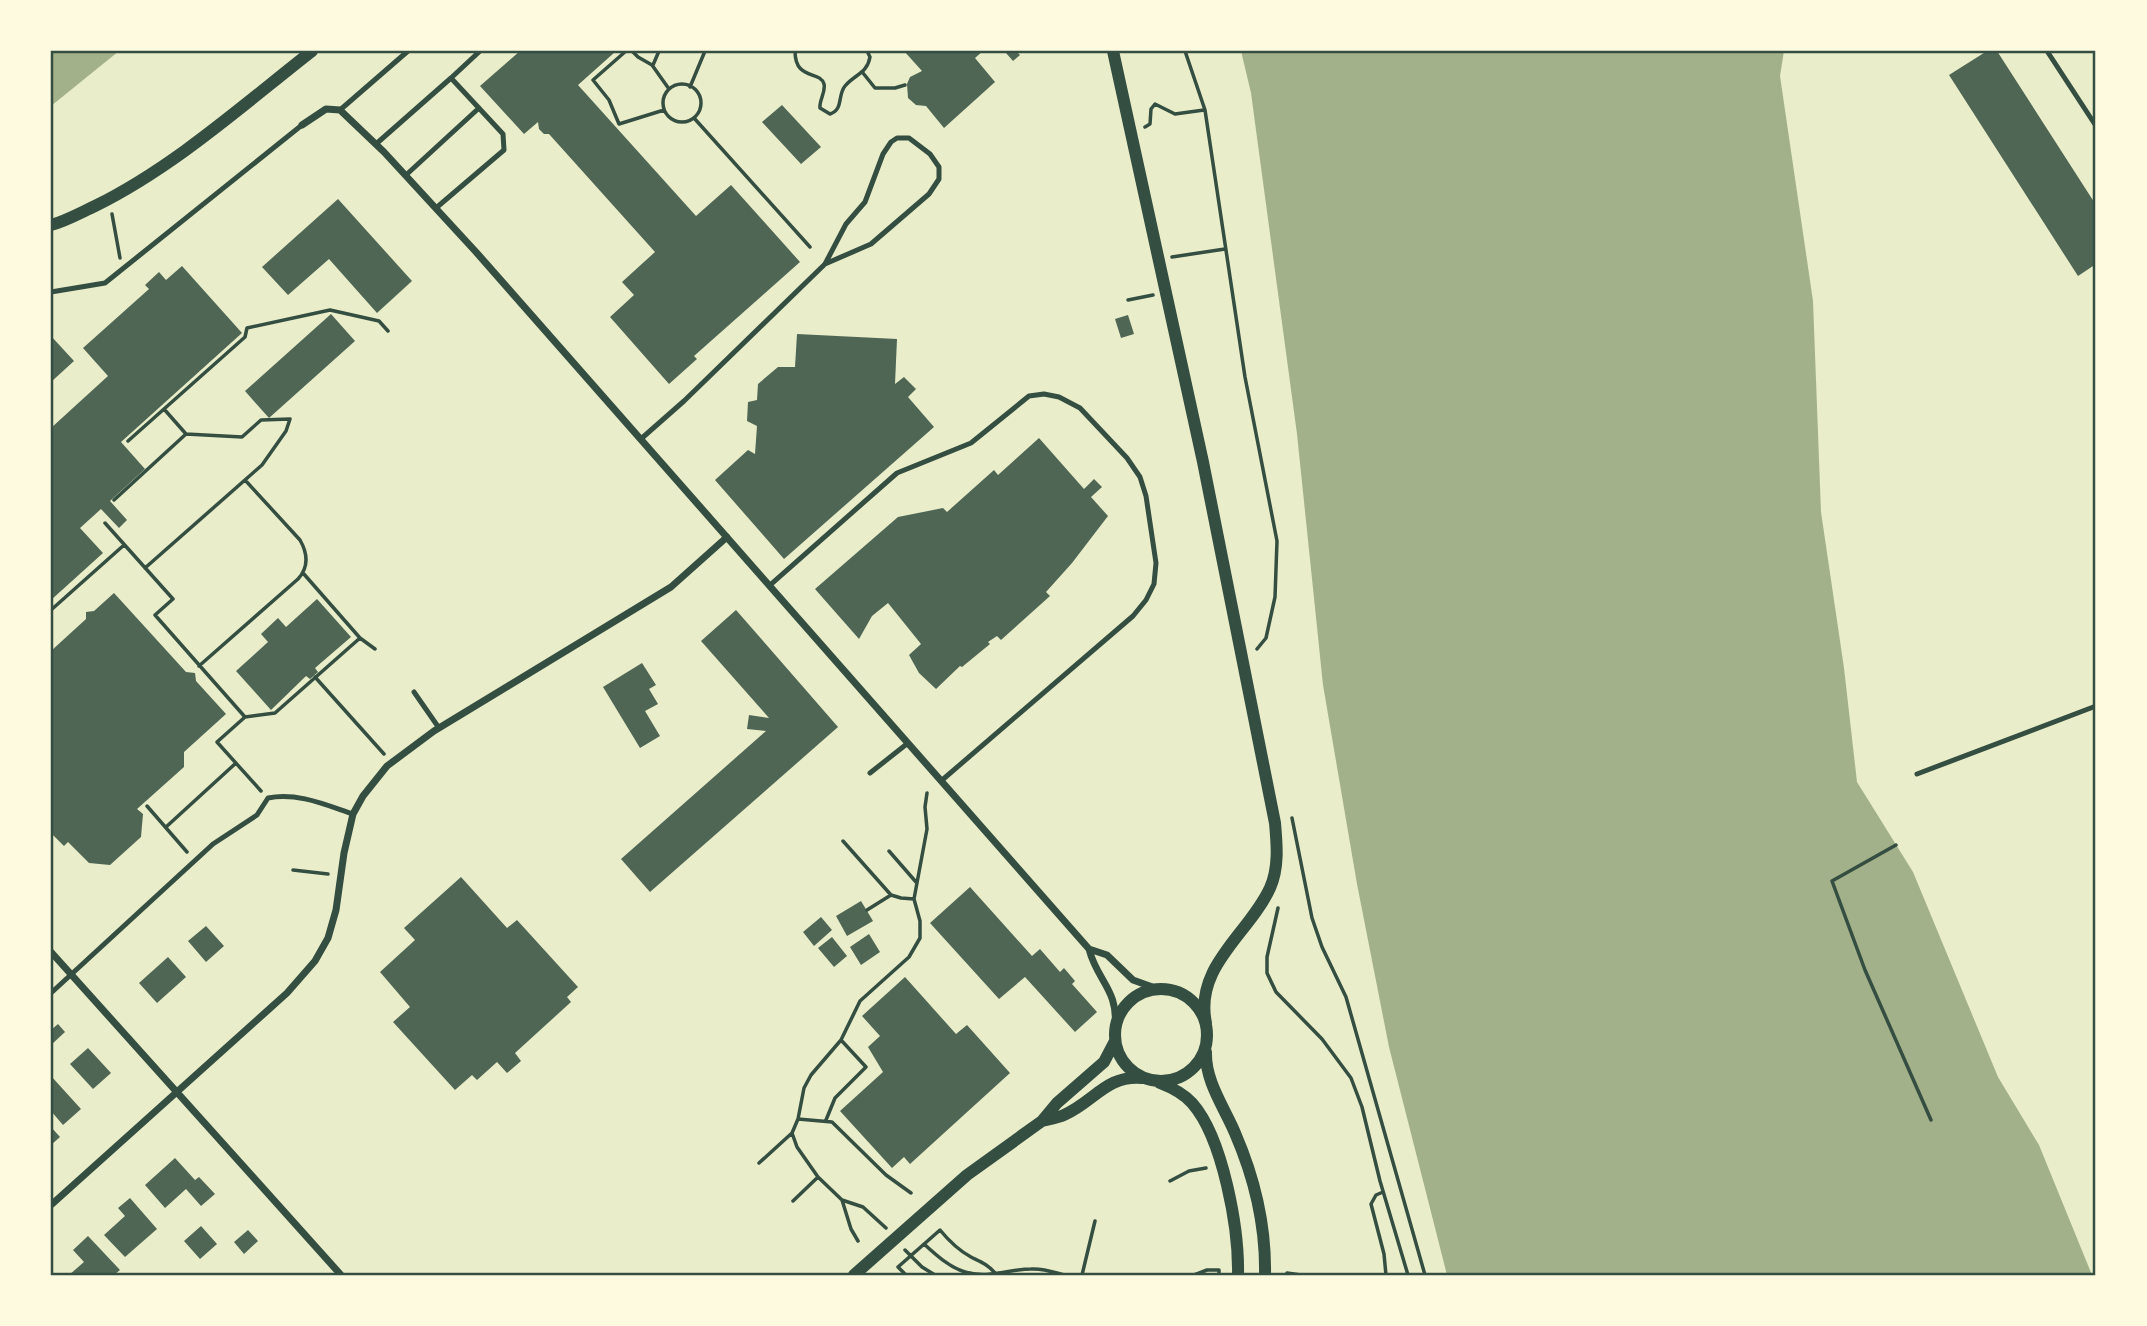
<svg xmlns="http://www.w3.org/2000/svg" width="2147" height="1326" font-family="Rubik,sans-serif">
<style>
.water{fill:#a3b18a}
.building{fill:#4f6655}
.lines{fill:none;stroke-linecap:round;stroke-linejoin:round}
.path{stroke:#344e41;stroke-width:3.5}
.service{stroke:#344e41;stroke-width:5}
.minor{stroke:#344e41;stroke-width:7}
.tertiary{stroke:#344e41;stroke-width:12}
.neatline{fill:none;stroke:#344e41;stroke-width:2.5}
</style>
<rect width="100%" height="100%" fill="#e9edc9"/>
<!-- water -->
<path class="water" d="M 51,51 L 119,51 L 51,106 Z
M 1241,51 L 1784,51 L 1780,76 L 1813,301 L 1821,512 L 1844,668 L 1857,782 L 1913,872 L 1998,1077 L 2039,1145 L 2092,1275 L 1447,1275 L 1389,1047 L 1357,884 L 1323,685 L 1297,434 L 1251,93 Z"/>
<!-- building -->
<path class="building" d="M 520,51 L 613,51 L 615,52 L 578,85 L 696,216 L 731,185 L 800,262 L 694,356 L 697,359 L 669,384 L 610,317 L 634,295 L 622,282 L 655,252 L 549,134 L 544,134 L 539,129 L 538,122 L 524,134 L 480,86 Z
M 904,51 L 983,51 L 975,58 L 995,82 L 944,128 L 926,106 L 916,105 L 908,98 L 907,84 L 910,77 L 922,71 Z
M 1009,51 L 1016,51 L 1020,55 L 1013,61 L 1006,53 Z
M 1987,51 L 1997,51 L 2096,205 L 2096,264 L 2078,276 L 1949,75 Z
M 782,105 L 821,147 L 801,164 L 762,122 Z
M 338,199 L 412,281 L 377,313 L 329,259 L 288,295 L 262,267 Z
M 182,266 L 242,333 L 121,442 L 145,469 L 110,501 L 127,520 L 119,528 L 101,509 L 80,528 L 103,553 L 51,600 L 51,428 L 108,376 L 83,348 L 149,289 L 145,285 L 159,272 L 166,280 Z
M 331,314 L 355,341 L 269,418 L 245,391 Z
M 1128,315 L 1134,334 L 1121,338 L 1115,319 Z
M 797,334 L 897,339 L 895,384 L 904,377 L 916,389 L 908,397 L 934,427 L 784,559 L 715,480 L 748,450 L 755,454 L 757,426 L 747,421 L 748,402 L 757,400 L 758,384 L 778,367 L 795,367 Z
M 51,336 L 74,361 L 51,382 Z
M 1039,438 L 1084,489 L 1094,479 L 1102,487 L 1091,497 L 1108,516 L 1072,563 L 1046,592 L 1050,596 L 1001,640 L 997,636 L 988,642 L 990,644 L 962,667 L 960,666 L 936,689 L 919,673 L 909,655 L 921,644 L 888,603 L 872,616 L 859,639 L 815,589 L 898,517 L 943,508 L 947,512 L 994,470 L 998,475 Z
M 114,593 L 186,672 L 195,673 L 196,681 L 226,714 L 184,752 L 184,767 L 137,809 L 143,814 L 141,837 L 110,865 L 89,863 L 68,842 L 64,846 L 51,833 L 51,651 L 86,619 L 86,612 L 94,611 Z
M 317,599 L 351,637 L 315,668 L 318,672 L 310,679 L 306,676 L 271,710 L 236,671 L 268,642 L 261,634 L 278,618 L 286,627 Z
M 736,610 L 838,727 L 650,892 L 621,859 L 766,731 L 747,729 L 749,715 L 769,718 L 701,641 Z
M 642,663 L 656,685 L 649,689 L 658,704 L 645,711 L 660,736 L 640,748 L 603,687 Z
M 461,877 L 507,928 L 517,920 L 578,987 L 567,997 L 571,1002 L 515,1053 L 521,1061 L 507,1073 L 497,1062 L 477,1080 L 472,1075 L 455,1090 L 393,1022 L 410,1007 L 380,972 L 415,940 L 404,928 Z
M 970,887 L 1032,956 L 1040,949 L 1060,972 L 1064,968 L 1075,981 L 1072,984 L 1097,1012 L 1075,1032 L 1025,977 L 999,999 L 930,923 Z
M 861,901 L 873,921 L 847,936 L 836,916 Z
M 821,917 L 832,930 L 814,946 L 803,932 Z
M 206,926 L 224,946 L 206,962 L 188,941 Z
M 869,934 L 880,952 L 861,965 L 850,947 Z
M 832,937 L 847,956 L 834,967 L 818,948 Z
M 168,957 L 186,977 L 157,1003 L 139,983 Z
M 905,977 L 956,1034 L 967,1025 L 1010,1073 L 910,1164 L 904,1157 L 892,1168 L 840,1111 L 883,1072 L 868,1047 L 880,1036 L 862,1016 Z
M 58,1024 L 65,1032 L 51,1045 L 51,1030 Z
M 88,1048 L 111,1073 L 93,1089 L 70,1064 Z
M 51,1076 L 81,1109 L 63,1125 L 51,1111 Z
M 51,1127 L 60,1137 L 51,1145 Z
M 175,1158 L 195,1180 L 199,1177 L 215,1194 L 201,1206 L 186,1189 L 165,1208 L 145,1185 Z
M 130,1198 L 157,1229 L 125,1257 L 104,1235 L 125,1216 L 118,1208 Z
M 201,1226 L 217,1244 L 200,1259 L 184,1241 Z
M 248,1230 L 258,1241 L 244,1254 L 234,1242 Z
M 88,1236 L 120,1270 L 114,1275 L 69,1275 L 84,1262 L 73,1250 Z"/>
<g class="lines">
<!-- path -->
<path class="path" d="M 626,51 L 593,80 L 609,100 L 619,124 L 664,110
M 632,51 L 638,57 L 652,65 L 669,89
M 795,51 C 795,81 820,70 824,84 C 826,92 819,100 820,108 L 830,114 C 844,109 837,96 845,86 C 855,74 867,74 870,57 L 867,51
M 1185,51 L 1205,110 L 1245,377 L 1277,541 L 1275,597 L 1266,638 L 1257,649
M 653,65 L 659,51
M 863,73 L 875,88 L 895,88 L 905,85
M663 103a19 19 0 1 1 38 0a19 19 0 1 1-38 0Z
M 690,87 L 705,51
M 694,118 L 810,247
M 1145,127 L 1150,124 L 1151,109 L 1155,104 L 1175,114 L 1204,110
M 112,214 L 120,258
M 1172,257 L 1225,249
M 1128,300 L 1153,295
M 128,441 L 245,337 L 247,328 L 330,310 L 379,321 L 388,331
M 114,500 L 186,434 L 164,409
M 105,523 L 173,599 L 155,615 L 245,717 L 217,742 L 261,791
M 145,568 L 262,465 L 286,431 L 290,419 L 261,420 L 242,437 L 186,434
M 303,573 L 360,638 L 375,649
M 51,610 L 124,545
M 199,666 L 298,579 C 309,567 308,554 300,540 L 245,480
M 315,677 L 384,754
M 245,717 L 275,713 L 360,638
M 147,806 L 187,852
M 1292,818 L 1312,918 L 1322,947 L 1346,997 L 1425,1275
M 166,827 L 236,763
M 843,841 L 891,895 L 901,898 L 914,899
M 1896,845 L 1832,881 L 1865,970 L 1931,1120
M 889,851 L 916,882
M 293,870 L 328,874
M 1278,908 L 1267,957 L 1267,973 L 1276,992 L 1322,1039 L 1351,1078 L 1362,1107 L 1380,1181 L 1408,1275
M 867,910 L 891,895
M 798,1119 L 832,1122 L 886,1175 L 911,1193
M 826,1120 L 835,1098 L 866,1067 L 841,1040
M 759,1163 L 792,1133
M 818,1177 L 797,1147 L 792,1133 L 798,1119 L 804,1088 L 811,1075 L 841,1040 L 860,1001 L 909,957 L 920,938 L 920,921 L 914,899 L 927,829 L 925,807 L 927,793
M 1170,1181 L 1189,1171 L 1206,1168
M 1383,1192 L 1376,1195 L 1371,1204 L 1384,1254 L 1386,1275
M 842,1200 L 851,1229 L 858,1241
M 793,1201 L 818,1177 L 842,1200 L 863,1207 L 886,1228
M 924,1244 C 936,1255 949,1267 965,1272 C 988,1279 1009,1269 1031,1269 C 1043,1268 1053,1272 1064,1275
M 905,1250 L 922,1267 L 935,1275
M 906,1275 L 898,1267 L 940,1230 C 949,1241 958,1250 971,1257 C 981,1262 987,1264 995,1273
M 1082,1275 L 1095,1221
M 1194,1275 L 1207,1270 L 1219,1270 L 1219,1275
M 1286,1275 L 1287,1273 L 1301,1275"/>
<!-- service -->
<path class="service" d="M 2047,51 L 2096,126
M 340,110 L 408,51
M 376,144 L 451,78
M 406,175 L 479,108
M 436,208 L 504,150 L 503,134 L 451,78 L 480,51
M 51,292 L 105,283 L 302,125
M 642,438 L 684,401 L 825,264 L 846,224 L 865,202 L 883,154 L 891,142 L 897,138 L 909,138 L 930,154 L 939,167 L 939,179 L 929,194 L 871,244 L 825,264
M 770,585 L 897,473 L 971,443 L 1029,396 L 1044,394 L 1059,397 L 1080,408 L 1127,458 L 1140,477 L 1146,496 L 1156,563 L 1154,584 L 1146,600 L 1133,616 L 941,781
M 414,692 L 439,728
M 870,773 L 908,743
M 1917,774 L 2096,706
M 51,993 L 213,844 L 257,815 L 268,798 C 297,792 326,805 353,814"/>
<!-- minor -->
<path class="minor" d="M 302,125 L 326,109 L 340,110 L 384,152 L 476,252 L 1089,949 C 1097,981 1119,990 1115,1028
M 1089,949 L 1107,955 L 1133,980 L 1158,989
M 51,952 L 341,1275
M 51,1205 L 287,993 L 315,961 L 328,938 L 336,910 L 344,853 L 353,814 L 363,796 L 387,766 L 434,731 L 671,587 L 727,537"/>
<!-- tertiary -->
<path class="tertiary" d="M 1113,51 L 1203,462 L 1275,823 C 1277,845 1279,868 1270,888 C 1249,934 1194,966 1206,1023
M 51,225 C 66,221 80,213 95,206 C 174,167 243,105 312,51
M1115 1035a46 46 0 1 1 92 0a46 46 0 1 1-92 0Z
M 1206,1052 C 1205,1081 1224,1107 1235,1133 C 1255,1179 1266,1225 1265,1275
M 1160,1083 C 1173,1088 1183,1093 1192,1103 C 1223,1138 1239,1229 1238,1275
M 1042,1121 C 1049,1119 1058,1118 1064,1115 C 1094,1102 1106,1075 1142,1078
M 854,1275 L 967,1175 L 1042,1121 L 1057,1103 L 1104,1062 L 1115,1041"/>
</g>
<!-- border -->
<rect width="2147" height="1326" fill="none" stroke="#fefae0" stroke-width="105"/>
<rect x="52" y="52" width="2042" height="1222" class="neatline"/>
</svg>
